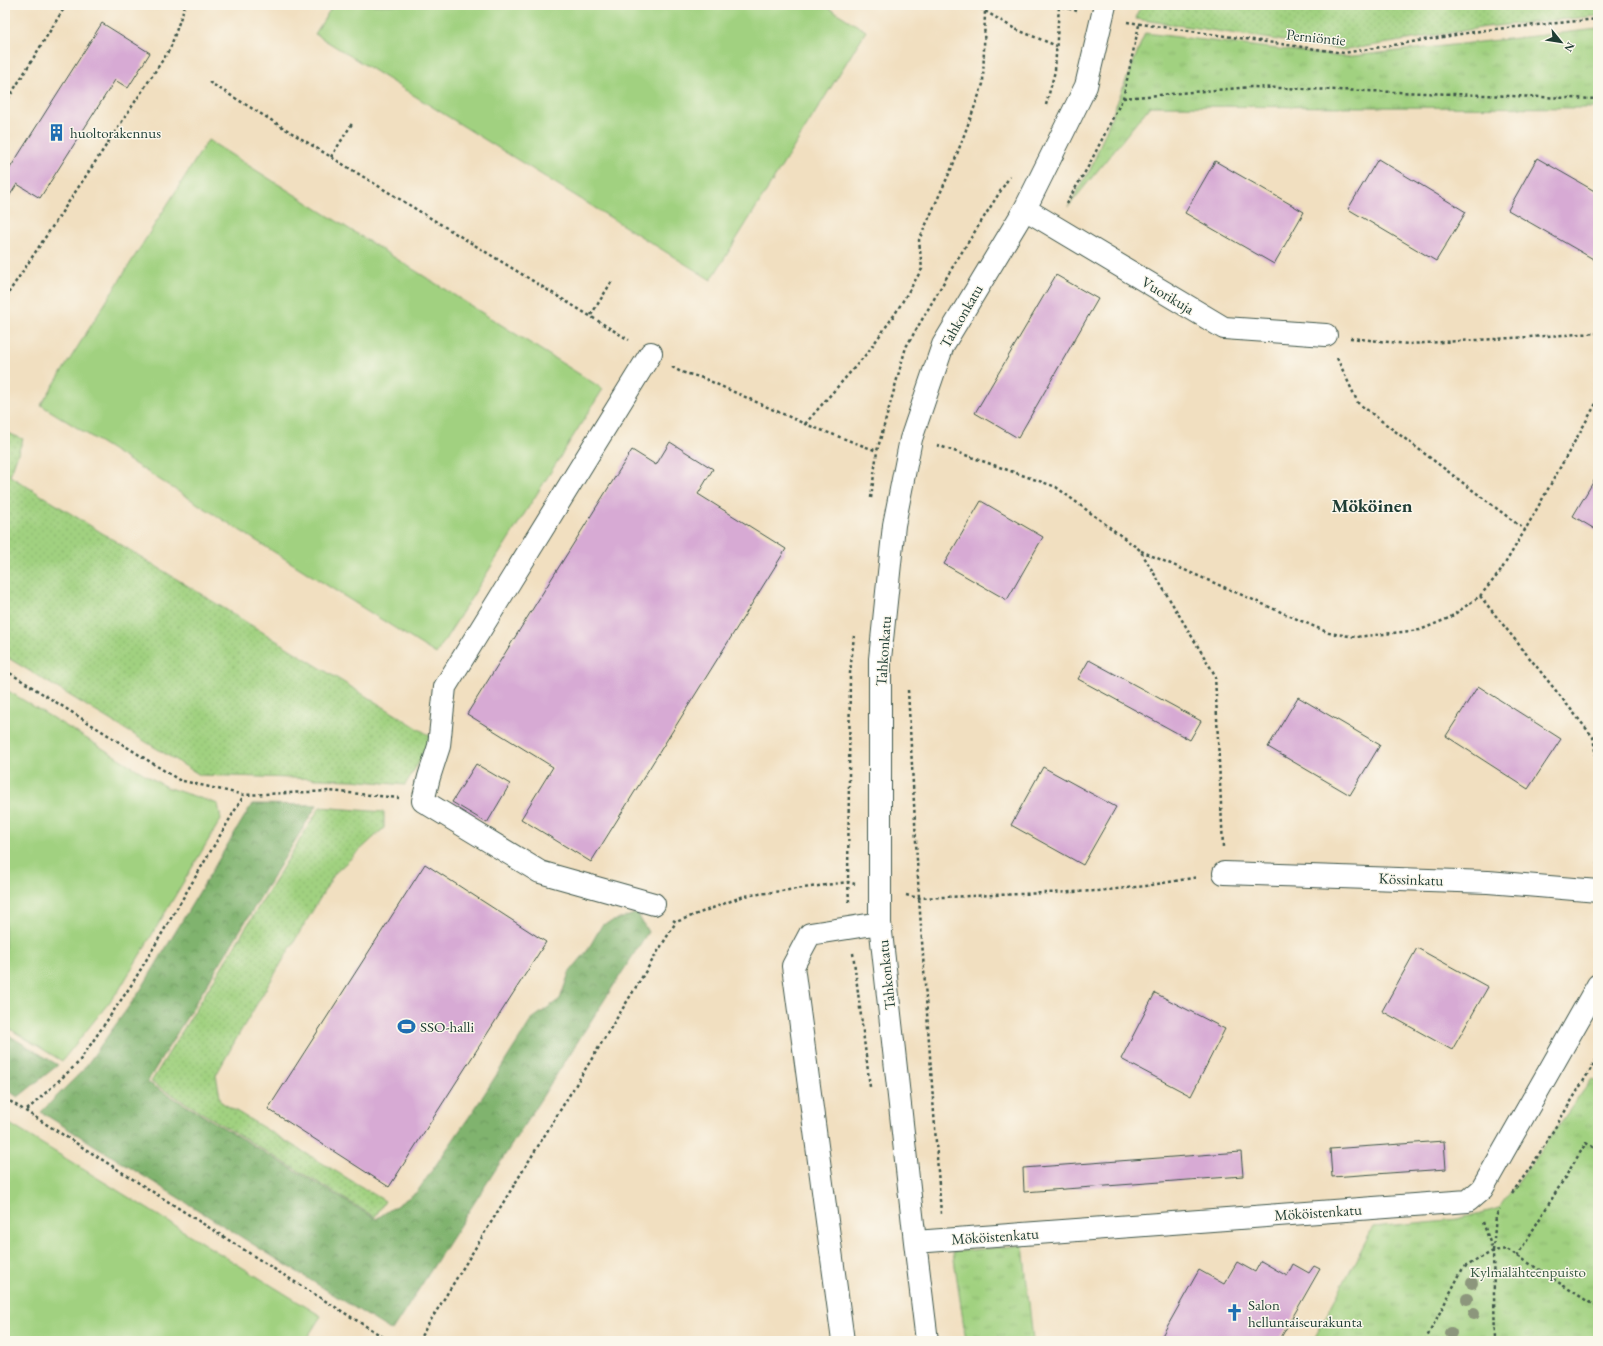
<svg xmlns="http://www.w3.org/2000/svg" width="1603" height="1346" font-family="'EB Garamond',serif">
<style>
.grass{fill:url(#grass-dots);stroke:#60875a}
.forest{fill:url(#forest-crowns);stroke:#507851}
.park{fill:url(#park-tufts);stroke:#60875a}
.pitch{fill:#a1d180;stroke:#60875a}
.building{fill:#d7aad4}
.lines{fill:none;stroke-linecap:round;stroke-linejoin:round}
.minor-casing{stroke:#3e5549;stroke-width:24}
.path{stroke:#3e5549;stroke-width:2.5;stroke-dasharray:3 3;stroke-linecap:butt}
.minor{stroke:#fff;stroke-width:22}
.tree{fill:#8c967b}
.labels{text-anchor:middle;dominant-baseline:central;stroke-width:3;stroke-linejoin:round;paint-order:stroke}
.street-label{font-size:15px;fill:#1f3d34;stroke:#fbf7ec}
.poi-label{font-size:15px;fill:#1f3d34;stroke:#fbf7ec;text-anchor:start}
.park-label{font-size:15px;fill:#395b43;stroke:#fbf7ec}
.district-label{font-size:19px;font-weight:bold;fill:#1f3d34;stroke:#fbf7ec}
</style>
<defs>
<pattern id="grass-dots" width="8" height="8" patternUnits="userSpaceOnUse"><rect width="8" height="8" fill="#a1d180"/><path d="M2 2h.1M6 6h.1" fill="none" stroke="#8ab46f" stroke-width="1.8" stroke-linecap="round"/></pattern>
<pattern id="forest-crowns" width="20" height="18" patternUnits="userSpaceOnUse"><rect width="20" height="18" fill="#80b36e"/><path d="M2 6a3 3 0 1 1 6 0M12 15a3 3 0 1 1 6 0" fill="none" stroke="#68935b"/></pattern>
<pattern id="park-tufts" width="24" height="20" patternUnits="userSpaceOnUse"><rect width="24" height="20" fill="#a1d180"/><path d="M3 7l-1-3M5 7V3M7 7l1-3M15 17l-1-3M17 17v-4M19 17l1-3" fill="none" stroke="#8ab46f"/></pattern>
</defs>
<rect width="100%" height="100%" fill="#fbf7ec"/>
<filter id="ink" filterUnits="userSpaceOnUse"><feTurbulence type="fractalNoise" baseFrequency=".025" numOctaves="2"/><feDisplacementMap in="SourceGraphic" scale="8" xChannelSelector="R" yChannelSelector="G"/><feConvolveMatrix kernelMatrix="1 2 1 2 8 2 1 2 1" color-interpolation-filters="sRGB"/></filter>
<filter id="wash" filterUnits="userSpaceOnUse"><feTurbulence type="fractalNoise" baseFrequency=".012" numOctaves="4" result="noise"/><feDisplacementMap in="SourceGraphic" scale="16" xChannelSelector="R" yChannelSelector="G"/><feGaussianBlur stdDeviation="0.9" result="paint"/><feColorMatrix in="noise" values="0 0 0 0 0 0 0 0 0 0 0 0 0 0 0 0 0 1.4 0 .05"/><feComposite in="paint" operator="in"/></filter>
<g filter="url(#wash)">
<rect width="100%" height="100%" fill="#f1dfc0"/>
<!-- grass -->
<path class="grass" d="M 1145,5 L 1598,5 L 1598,16 L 1486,27 L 1346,50 L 1136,19 L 1138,11 Z
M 5,432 L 23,439 L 10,476 L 432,737 L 427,749 L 405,785 L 352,780 L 200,775 L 5,656 Z
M 320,807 L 384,812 L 384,828 L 335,873 L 239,1034 L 216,1075 L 221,1102 L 385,1201 L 375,1217 L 151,1082 Z"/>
<!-- forest -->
<path class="forest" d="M 252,804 L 317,805 L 147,1082 L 376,1219 L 417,1192 L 476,1107 L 532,1019 L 560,999 L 569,973 L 587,951 L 602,925 L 637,913 L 648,932 L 392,1331 L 41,1112 L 83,1070 L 140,991 Z
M 5,1033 L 58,1065 L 18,1097 L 5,1089 Z"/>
<!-- park -->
<path class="park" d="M 1598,29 L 1598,108 L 1150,106 L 1068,207 L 1091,168 L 1145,33 L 1344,57 Z
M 1592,1079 L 1598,1083 L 1598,1341 L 1313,1341 L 1373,1227 L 1458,1219 L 1499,1208 Z
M 1023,1245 L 1033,1341 L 966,1341 L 953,1252 Z"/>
<!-- pitch -->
<path class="pitch" d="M 333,5 L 824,5 L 866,31 L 711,280 L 315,34 Z
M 208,140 L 603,389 L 436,654 L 41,405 Z
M 5,689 L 166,787 L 218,804 L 221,819 L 119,990 L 62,1061 L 5,1026 Z
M 5,1121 L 321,1316 L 305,1341 L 5,1341 Z"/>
<g id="blocks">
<!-- building -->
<path class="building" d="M 102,23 L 150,53 L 128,88 L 115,80 L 40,198 L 17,184 L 5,203 L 5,176 Z
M 1537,158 L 1598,193 L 1598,255 L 1595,260 L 1508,210 Z
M 1378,159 L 1466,212 L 1436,261 L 1348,209 Z
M 1215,161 L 1304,212 L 1274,264 L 1185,213 Z
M 1056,275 L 1098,299 L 1018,438 L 975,413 Z
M 670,442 L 713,469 L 698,494 L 786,549 L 591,862 L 521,819 L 553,767 L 467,714 L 632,450 L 656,465 Z
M 1598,474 L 1598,531 L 1573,516 Z
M 981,501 L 1043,537 L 1007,600 L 944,564 Z
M 1089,660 L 1201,721 L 1190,740 L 1078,679 Z
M 1478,686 L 1561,739 L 1528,789 L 1446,736 Z
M 1298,697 L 1380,745 L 1350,795 L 1268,747 Z
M 476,764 L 510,784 L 487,823 L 452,802 Z
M 1043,767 L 1116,807 L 1083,865 L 1011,825 Z
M 425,864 L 546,942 L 389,1187 L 268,1109 Z
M 1417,948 L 1488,987 L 1452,1050 L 1382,1011 Z
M 1155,993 L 1225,1029 L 1191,1096 L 1121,1059 Z
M 1444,1141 L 1446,1169 L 1332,1177 L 1330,1149 Z
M 1241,1152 L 1243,1176 L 1024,1192 L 1023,1168 Z
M 1261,1261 L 1287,1276 L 1293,1264 L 1309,1273 L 1314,1266 L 1320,1269 L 1279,1341 L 1159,1341 L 1199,1270 L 1224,1284 L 1237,1262 L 1255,1272 Z"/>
</g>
</g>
<g filter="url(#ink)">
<use href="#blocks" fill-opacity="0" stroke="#3e5549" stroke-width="1"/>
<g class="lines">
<defs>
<path id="minor" d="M 1025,209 L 1224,328 L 1326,335
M 651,353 L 445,687 L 439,746 L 429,777 L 423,801 L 540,872 L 654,904
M 1224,873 L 1488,882 L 1598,891
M 915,1242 L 1468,1201 L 1482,1189 L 1598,985
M 843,1341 L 793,966 L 810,934 L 880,923
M 927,1341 L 915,1242 L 880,923 L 880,659 L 894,525 L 911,439 L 943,345 L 1025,209 L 1086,86 L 1105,5"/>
</defs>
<!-- minor casing -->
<use href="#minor" class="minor-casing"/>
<!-- path -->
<path class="path" d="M 975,5 L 1015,29 L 1057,46
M 1057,5 L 1077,11
M 1127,22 L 1344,53 L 1486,30 L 1598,19
M 209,82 L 629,340
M 1123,98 L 1251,87 L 1598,99
M 5,104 L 66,5
M 1046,105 L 1055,71 L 1059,6
M 331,157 L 353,122
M 1066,204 L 1088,167 L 1123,98 L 1139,25
M 5,286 L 10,289
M 5,298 L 170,49 L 185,5
M 591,315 L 612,281
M 1350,338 L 1408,344 L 1598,333
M 1337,358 L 1358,403 L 1525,530
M 672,367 L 681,372 L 703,378 L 805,424 L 877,451
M 805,424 L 868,352 L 895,314 L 922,269 L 919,240 L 953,165 L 983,84 L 985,11
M 937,445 L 1056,487 L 1140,550 L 1215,675 L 1223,847
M 871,498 L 877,451 L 906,347 L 955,263 L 1010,176
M 1141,551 L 1329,633 L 1356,637 L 1420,630 L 1449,618 L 1480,596 L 1500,572 L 1525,530 L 1598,400
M 1480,596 L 1593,737 L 1598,770 L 1598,865
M 5,670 L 179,780 L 244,795 L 330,791 L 399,798
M 908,690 L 919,898 L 941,1214
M 906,895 L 919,898 L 1097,891 L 1146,886 L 1198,877
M 849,902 L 848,882 L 850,673 L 854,636
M 673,920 L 676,922 L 744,896 L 848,882 L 855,884
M 853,953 L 870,1087
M 5,1098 L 279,1272 L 388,1340
M 27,1110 L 78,1063 L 132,984 L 244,795
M 1512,1193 L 1533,1164 L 1598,1057
M 1483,1222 L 1493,1251 L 1495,1341
M 1493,1251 L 1496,1216 L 1500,1210
M 1517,1256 L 1586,1143 L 1598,1150
M 418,1341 L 676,922
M 1425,1341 L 1463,1268 L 1493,1251 L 1507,1249 L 1598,1308"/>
<!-- minor -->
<use href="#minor" class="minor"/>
</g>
<!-- trees -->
<g class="tree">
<circle cx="1472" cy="1283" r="6"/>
<circle cx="1467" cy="1299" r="6"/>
<circle cx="1474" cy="1314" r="6"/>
<circle cx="1451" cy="1333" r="6"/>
</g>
</g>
<!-- icons -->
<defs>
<symbol id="building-bare" viewBox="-9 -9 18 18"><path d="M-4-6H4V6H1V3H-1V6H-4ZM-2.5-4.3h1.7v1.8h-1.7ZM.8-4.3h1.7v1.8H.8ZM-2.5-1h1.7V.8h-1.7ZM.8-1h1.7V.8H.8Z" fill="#1f6fb2" stroke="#fbf7ec" stroke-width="2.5" paint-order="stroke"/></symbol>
<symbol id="stadium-bare" viewBox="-9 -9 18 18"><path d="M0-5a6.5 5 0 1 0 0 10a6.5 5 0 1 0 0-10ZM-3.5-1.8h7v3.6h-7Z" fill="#1f6fb2" stroke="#fbf7ec" stroke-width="2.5" paint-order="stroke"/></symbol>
<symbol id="church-bare" viewBox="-9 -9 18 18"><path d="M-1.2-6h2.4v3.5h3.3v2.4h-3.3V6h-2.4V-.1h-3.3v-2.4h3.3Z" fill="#1f6fb2" stroke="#fbf7ec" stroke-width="2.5" paint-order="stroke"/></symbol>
</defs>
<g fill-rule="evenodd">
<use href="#building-bare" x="44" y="120" width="25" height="25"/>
<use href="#stadium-bare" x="394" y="1014" width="25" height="25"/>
<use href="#church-bare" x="1222" y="1300" width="25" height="25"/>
</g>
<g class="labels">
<!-- street labels -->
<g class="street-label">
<text transform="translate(1316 37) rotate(6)">Perniöntie</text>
<text transform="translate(1168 295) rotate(31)">Vuorikuja</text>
<text transform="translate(961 316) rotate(-60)">Tahkonkatu</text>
<text transform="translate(883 651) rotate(-86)">Tahkonkatu</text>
<text transform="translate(1411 879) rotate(2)">Kössinkatu</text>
<text transform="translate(886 975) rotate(-96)">Tahkonkatu</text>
<text transform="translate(1318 1212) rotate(-4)">Mököistenkatu</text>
<text transform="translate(995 1236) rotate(-4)">Mököistenkatu</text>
</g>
<!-- poi labels -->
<g class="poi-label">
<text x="70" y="132">huoltorakennus</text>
<text x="420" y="1026">SSO-halli</text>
<text x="1248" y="1304">Salon<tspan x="1248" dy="17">helluntaiseurakunta</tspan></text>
</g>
<!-- park labels -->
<g class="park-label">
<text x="1528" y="1271">Kylmälähteenpuisto</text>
</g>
<!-- district labels -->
<g class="district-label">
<text x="1372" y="505">Mököinen</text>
</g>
</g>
<!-- margin -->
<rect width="1603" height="1346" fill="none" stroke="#fbf7ec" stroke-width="20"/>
<!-- north arrow -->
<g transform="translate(1561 42) rotate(120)" stroke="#fbf7ec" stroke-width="3" paint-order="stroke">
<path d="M0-3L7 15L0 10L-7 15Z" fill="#1f3d34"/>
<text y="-6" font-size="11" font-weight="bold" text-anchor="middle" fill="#1f3d34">N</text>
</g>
</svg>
